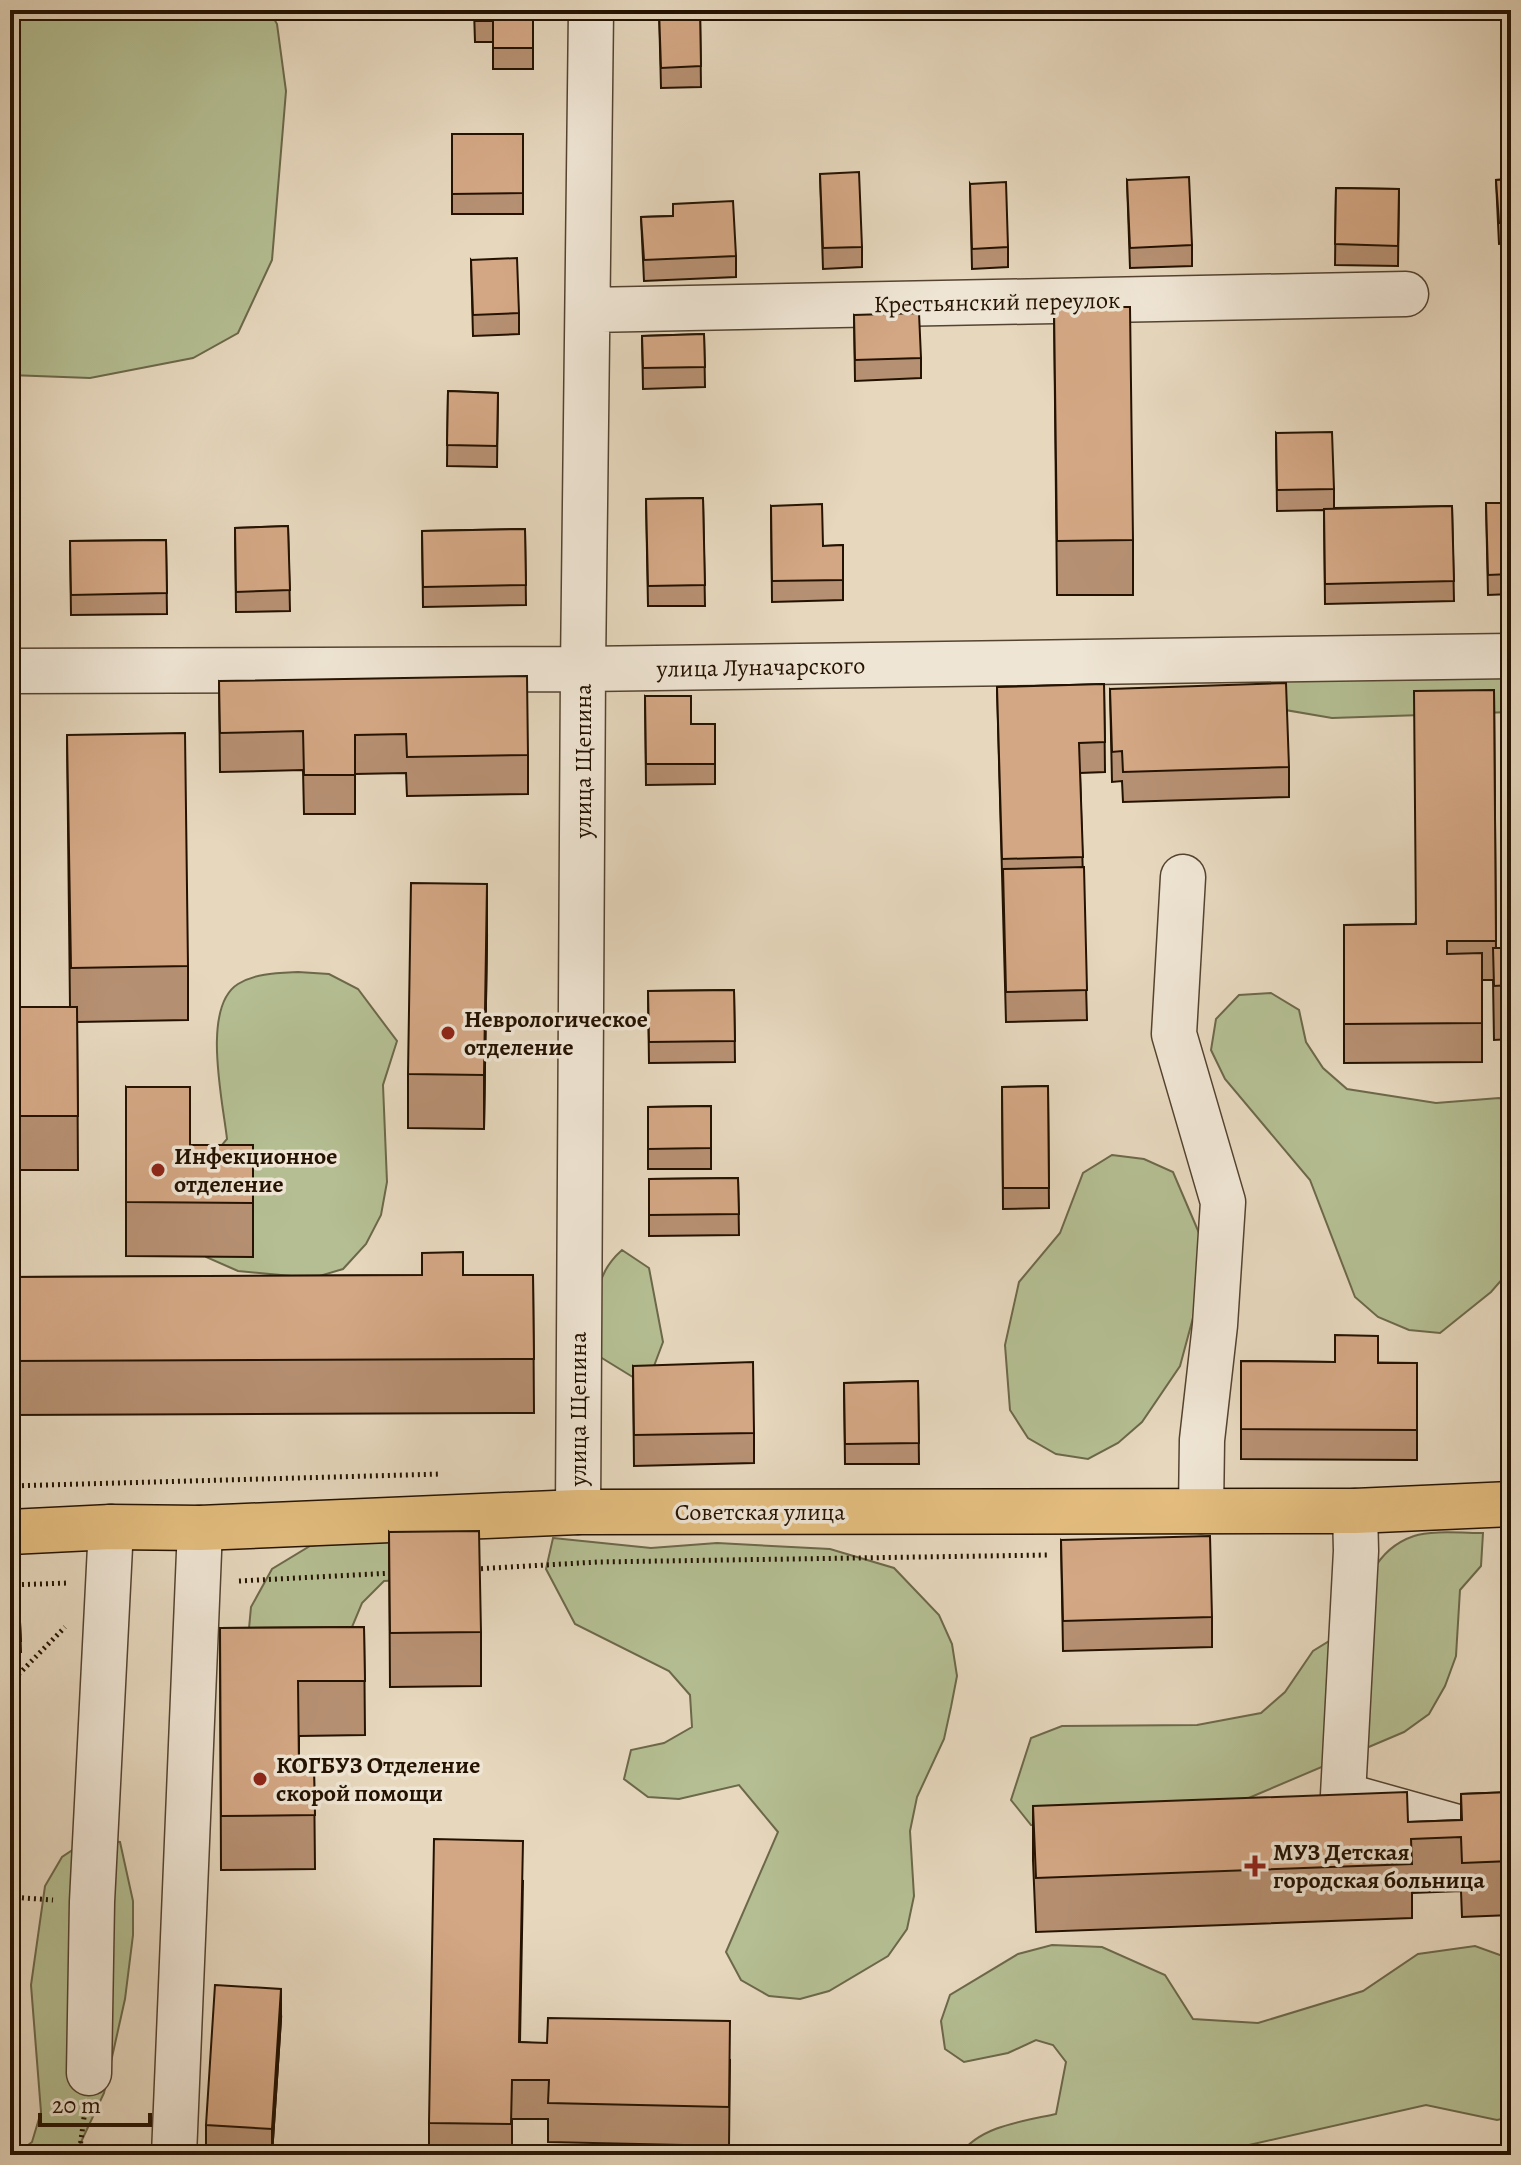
<svg xmlns="http://www.w3.org/2000/svg" width="1521" height="2165" font-family="Alegreya,serif">
<style>
.green{fill:#b4be92;stroke:#6c684a;stroke-width:2}
.lines{fill:none;stroke-linecap:round;stroke-linejoin:round}
.minor-casing{stroke:#544330;stroke-width:47}
.major-casing{stroke:#241201;stroke-width:47}
.path{stroke:#241201;stroke-width:5;stroke-dasharray:2 4;stroke-linecap:butt}
.minor{stroke:#efe5d4;stroke-width:44}
.major{stroke:#e3bc7e;stroke-width:44}
.wall{fill:#b69072;stroke:#241201;stroke-width:2}
.shaded-wall{fill:#94755c;stroke:#241201;stroke-width:2}
.building{fill:#d4a784;stroke:#241201;stroke-width:2}
.poi-dot{fill:#8f2418;stroke:#efe5d4;stroke-width:3}
.labels{text-anchor:middle;dominant-baseline:central;stroke-width:7;stroke-linejoin:round;paint-order:stroke}
.street-label{font-size:24px;fill:#241201;stroke:#efe5d4}
.poi-label{font-size:24px;font-weight:bold;fill:#241201;stroke:#efe5d4;text-anchor:start}
</style>
<rect width="100%" height="100%" fill="#e6d7bd"/>
<filter id="stains"><feTurbulence type="fractalNoise" baseFrequency=".0025" numOctaves="4"/><feColorMatrix values="0 0 0 0 .2 0 0 0 0 .09 0 0 0 0 .02 0 0 0 .5 -.17"/></filter>
<radialGradient id="worn" r=".72"><stop offset=".6" stop-color="#630" stop-opacity="0"/><stop offset="1" stop-color="#630" stop-opacity=".3"/></radialGradient>
<!-- green -->
<path class="green" d="M 10,10 L 269,10 L 277,24 L 286,91 L 272,260 L 238,333 L 193,358 L 90,378 L 10,375 Z
M 1511,669 L 1511,712 L 1332,718 L 1262,706 L 1252,690 L 1258,681 Z
M 298,972 L 329,974 L 358,989 L 397,1041 L 383,1085 L 387,1182 L 381,1215 L 366,1244 L 343,1269 L 313,1278 L 238,1271 L 206,1257 L 186,1231 L 207,1163 L 227,1139 C 223,1102 201,1007 238,984 C 256,973 277,973 298,972 Z
M 1271,993 L 1299,1010 L 1306,1042 L 1323,1068 L 1347,1089 L 1436,1103 L 1499,1098 L 1511,1102 L 1511,1269 L 1491,1292 L 1440,1333 L 1409,1330 L 1378,1317 L 1355,1297 L 1310,1180 L 1225,1079 L 1211,1050 L 1216,1019 L 1239,995 Z
M 1112,1155 L 1144,1159 L 1173,1172 L 1202,1240 L 1197,1303 L 1180,1366 L 1142,1422 L 1118,1443 L 1088,1459 L 1056,1454 L 1028,1438 L 1010,1410 L 1005,1345 L 1019,1282 L 1060,1233 L 1083,1173 Z
M 622,1250 L 649,1268 L 663,1342 L 651,1374 L 636,1379 L 597,1355 C 597,1314 588,1280 622,1250 Z
M 1483,1533 L 1481,1566 L 1460,1590 L 1456,1656 L 1445,1686 L 1429,1714 L 1404,1732 L 1225,1808 L 1130,1831 L 1031,1825 L 1011,1800 L 1031,1738 L 1062,1726 L 1197,1725 L 1261,1713 L 1285,1692 L 1313,1651 L 1355,1625 C 1364,1587 1373,1550 1414,1536 C 1430,1530 1464,1533 1483,1533 Z
M 376,1537 L 460,1541 L 465,1577 L 384,1581 L 362,1603 L 342,1651 L 248,1639 L 251,1607 L 272,1569 L 310,1546 Z
M 553,1538 L 651,1548 L 717,1543 L 830,1549 L 894,1568 L 939,1615 L 952,1644 L 957,1676 L 951,1707 L 944,1739 L 917,1797 L 910,1831 L 914,1896 L 907,1929 L 888,1956 L 829,1991 L 800,1999 L 769,1996 L 741,1980 L 726,1952 L 778,1832 L 739,1785 L 679,1799 L 648,1797 L 624,1779 L 631,1750 L 664,1743 L 692,1727 L 690,1695 L 669,1671 L 575,1624 L 546,1569 Z
M 89,1839 L 120,1842 L 133,1901 L 133,1935 L 125,1999 L 104,2093 L 75,2155 L 15,2155 L 32,2142 L 41,2112 L 31,1985 L 45,1886 L 62,1857 Z
M 1052,1945 L 1102,1947 L 1165,1975 L 1193,2019 L 1258,2023 L 1363,1991 L 1418,1954 L 1475,1946 L 1511,1959 L 1511,2117 L 1497,2120 L 1426,2105 L 1205,2155 L 960,2155 C 979,2126 1024,2121 1056,2114 L 1066,2062 L 1053,2045 L 1036,2040 L 1008,2053 L 964,2062 L 945,2049 L 941,2021 L 950,1995 L 1018,1954 Z"/>
<g class="lines">
<defs>
<path id="minor" d="M 589,310 L 1406,294
M 10,671 L 583,669 L 1511,656
M 1183,877 L 1174,1034 L 1223,1202 L 1215,1325 L 1202,1440 L 1201,1511
M 1355,1511 L 1356,1551 L 1343,1795 L 1457,1827 L 1511,1828
M 578,1512 L 583,669 L 591,10
M 89,2073 L 92,1902 L 111,1527
M 174,2155 L 200,1528"/>
<path id="major" d="M 10,1532 L 111,1527 L 200,1528 L 578,1512 L 1355,1511 L 1511,1504"/>
</defs>
<!-- minor casing -->
<use href="#minor" class="minor-casing"/>
<!-- major casing -->
<use href="#major" class="major-casing"/>
<!-- path -->
<path class="path" d="M 10,1486 L 441,1474
M 475,1569 L 598,1562 L 1048,1555
M 239,1581 L 393,1573
M 10,1585 L 69,1583
M 10,1683 L 65,1627
M 10,1897 L 53,1900
M 79,2155 L 85,2110"/>
<!-- minor -->
<use href="#minor" class="minor"/>
<!-- major -->
<use href="#major" class="major"/>
</g>
<!-- wall -->
<path class="wall" d="M 474,10 L 533,10 L 533,69 L 493,69 L 493,42 L 475,42 Z
M 659,10 L 700,10 L 701,87 L 661,88 Z
M 452,134 L 523,134 L 523,214 L 452,214 Z
M 820,174 L 862,247 L 862,267 L 823,269 Z
M 1511,179 L 1511,243 L 1499,244 L 1496,180 Z
M 1127,180 L 1192,245 L 1192,266 L 1130,268 Z
M 970,184 L 1008,247 L 1008,267 L 972,269 Z
M 1336,188 L 1399,189 L 1398,266 L 1335,265 Z
M 673,216 L 736,256 L 736,277 L 644,281 L 641,217 Z
M 471,260 L 519,313 L 519,334 L 473,336 Z
M 1054,307 L 1133,540 L 1133,595 L 1057,595 Z
M 854,315 L 921,358 L 921,378 L 855,381 Z
M 704,334 L 705,387 L 643,389 L 642,336 Z
M 448,391 L 498,393 L 497,467 L 447,466 Z
M 1276,433 L 1334,489 L 1334,508 L 1452,506 L 1454,601 L 1325,604 L 1324,510 L 1277,511 Z
M 703,498 L 705,606 L 648,606 L 646,499 Z
M 1486,503 L 1511,503 L 1511,594 L 1488,595 Z
M 771,506 L 823,546 L 843,545 L 843,600 L 772,602 Z
M 288,526 L 290,611 L 236,612 L 235,528 Z
M 525,529 L 526,605 L 423,607 L 422,531 Z
M 166,540 L 167,614 L 71,615 L 70,541 Z
M 219,681 L 528,755 L 528,794 L 407,796 L 406,773 L 355,774 L 355,814 L 304,814 L 303,770 L 220,772 Z
M 1104,684 L 1105,772 L 1080,773 L 1087,1020 L 1006,1022 L 997,687 Z
M 1110,689 L 1289,767 L 1289,797 L 1123,802 L 1122,781 L 1112,782 Z
M 1494,690 L 1496,948 L 1511,948 L 1511,1039 L 1494,1040 L 1493,980 L 1482,980 L 1482,1062 L 1344,1063 L 1344,925 L 1415,924 Z
M 645,696 L 691,724 L 715,724 L 715,784 L 646,785 Z
M 67,735 L 188,966 L 188,1020 L 77,1022 L 78,1170 L 10,1170 L 10,1007 L 70,1007 Z
M 487,938 L 484,1129 L 408,1128 L 408,1074 Z
M 734,990 L 735,1062 L 649,1063 L 648,991 Z
M 1048,1086 L 1049,1208 L 1003,1209 L 1002,1087 Z
M 126,1087 L 190,1145 L 253,1145 L 253,1257 L 126,1256 Z
M 711,1106 L 711,1169 L 648,1169 L 648,1107 Z
M 738,1178 L 739,1235 L 649,1236 L 649,1179 Z
M 533,1275 L 534,1413 L 10,1415 L 10,1277 Z
M 1241,1361 L 1417,1363 L 1417,1460 L 1241,1459 Z
M 633,1366 L 754,1433 L 754,1463 L 634,1466 Z
M 918,1381 L 919,1464 L 845,1464 L 844,1383 Z
M 389,1532 L 481,1632 L 481,1686 L 390,1687 Z
M 1061,1540 L 1212,1617 L 1212,1647 L 1063,1651 Z
M 10,1622 L 20,1622 L 21,1652 L 10,1652 Z
M 364,1627 L 365,1735 L 299,1736 L 299,1769 L 314,1769 L 315,1869 L 221,1870 L 220,1628 Z
M 1511,1792 L 1511,1915 L 1462,1917 L 1461,1891 L 1412,1893 L 1412,1918 L 1036,1932 L 1033,1860 L 1033,1806 L 1408,1822 L 1461,1820 L 1461,1794 Z
M 523,1880 L 520,2042 L 730,2060 L 729,2146 L 548,2142 L 548,2119 L 512,2119 L 512,2155 L 429,2155 L 429,2123 Z
M 281,2019 L 272,2155 L 206,2155 L 206,2125 Z"/>
<!-- shaded-wall -->
<path class="shaded-wall" d="M 487,884 L 487,938 L 484,1129 L 484,1075 Z
M 281,1989 L 281,2019 L 272,2155 L 272,2129 Z"/>
<!-- building -->
<path class="building" d="M 474,10 L 533,10 L 533,48 L 493,48 L 493,21 L 475,21 Z
M 659,10 L 700,10 L 701,66 L 661,68 Z
M 452,134 L 523,134 L 523,193 L 452,194 Z
M 859,172 L 862,247 L 823,248 L 820,174 Z
M 1189,177 L 1192,245 L 1130,248 L 1127,180 Z
M 1511,179 L 1511,223 L 1499,223 L 1496,180 Z
M 1006,182 L 1008,247 L 972,249 L 970,184 Z
M 1336,188 L 1399,189 L 1398,246 L 1335,244 Z
M 733,201 L 736,256 L 644,260 L 641,217 L 673,216 L 673,204 Z
M 517,258 L 519,313 L 473,315 L 471,260 Z
M 1054,307 L 1130,307 L 1133,540 L 1057,541 Z
M 919,313 L 921,358 L 855,360 L 854,315 Z
M 704,334 L 705,367 L 643,368 L 642,336 Z
M 448,391 L 498,393 L 497,446 L 447,445 Z
M 1332,432 L 1334,489 L 1277,490 L 1276,433 Z
M 703,498 L 705,585 L 648,586 L 646,499 Z
M 1486,503 L 1511,503 L 1511,574 L 1488,575 Z
M 822,504 L 823,546 L 843,545 L 843,580 L 772,581 L 771,506 Z
M 1452,506 L 1454,581 L 1325,584 L 1324,509 Z
M 288,526 L 290,590 L 236,592 L 235,528 Z
M 525,529 L 526,585 L 423,587 L 422,531 Z
M 166,540 L 167,593 L 71,595 L 70,541 Z
M 527,676 L 528,755 L 407,757 L 406,734 L 355,735 L 355,775 L 304,775 L 303,731 L 220,733 L 219,681 Z
M 1286,683 L 1289,767 L 1123,772 L 1122,751 L 1112,752 L 1110,689 Z
M 1104,684 L 1105,742 L 1079,743 L 1083,857 L 1002,859 L 997,687 Z
M 1494,690 L 1496,941 L 1447,941 L 1447,954 L 1482,953 L 1482,1023 L 1344,1024 L 1344,925 L 1416,924 L 1414,691 Z
M 645,696 L 691,696 L 691,724 L 715,724 L 715,764 L 646,764 Z
M 185,733 L 188,966 L 71,968 L 67,735 Z
M 1084,867 L 1087,990 L 1006,992 L 1003,869 Z
M 411,883 L 487,884 L 484,1075 L 408,1074 Z
M 1493,948 L 1511,948 L 1511,985 L 1494,986 Z
M 734,990 L 735,1041 L 649,1042 L 648,991 Z
M 10,1007 L 77,1007 L 78,1116 L 10,1116 Z
M 1048,1086 L 1049,1188 L 1003,1188 L 1002,1087 Z
M 126,1087 L 190,1087 L 190,1145 L 253,1145 L 253,1203 L 126,1202 Z
M 711,1106 L 711,1148 L 648,1149 L 648,1107 Z
M 738,1178 L 739,1214 L 649,1215 L 649,1179 Z
M 463,1252 L 463,1275 L 533,1275 L 534,1359 L 10,1361 L 10,1277 L 422,1275 L 422,1253 Z
M 1335,1335 L 1378,1336 L 1378,1363 L 1417,1363 L 1417,1430 L 1241,1429 L 1241,1361 L 1335,1362 Z
M 753,1362 L 754,1433 L 634,1435 L 633,1366 Z
M 918,1381 L 919,1443 L 845,1444 L 844,1383 Z
M 479,1531 L 481,1632 L 390,1633 L 389,1532 Z
M 1210,1536 L 1212,1617 L 1063,1621 L 1061,1540 Z
M 10,1622 L 20,1622 L 21,1641 L 10,1641 Z
M 364,1627 L 365,1681 L 298,1681 L 299,1769 L 314,1769 L 315,1815 L 221,1816 L 220,1628 Z
M 1407,1792 L 1408,1822 L 1462,1820 L 1461,1794 L 1511,1792 L 1511,1861 L 1462,1863 L 1461,1837 L 1411,1839 L 1412,1864 L 1036,1878 L 1033,1806 Z
M 434,1839 L 523,1841 L 519,2042 L 547,2043 L 548,2018 L 730,2021 L 729,2107 L 548,2103 L 549,2080 L 512,2080 L 511,2124 L 429,2123 Z
M 215,1985 L 281,1989 L 272,2129 L 206,2125 Z"/>
<!-- markers -->
<g class="poi-dot">
<circle cx="448" cy="1033" r="8"/>
<circle cx="158" cy="1170" r="8"/>
<circle cx="260" cy="1779" r="8"/>
<path d="M1251 1854h8v8h8v8h-8v8h-8v-8h-8v-8h8z"/>
</g>
<g class="labels">
<!-- street labels -->
<g class="street-label">
<text transform="translate(997 302) rotate(-1)">Крестьянский переулок</text>
<text transform="translate(761 667) rotate(-1)">улица Луначарского</text>
<text transform="translate(583 761) rotate(-90)">улица Щепина</text>
<text transform="translate(578 1409) rotate(-90)">улица Щепина</text>
<text x="760" y="1512">Советская улица</text>
</g>
<!-- poi labels -->
<g class="poi-label">
<text x="464" y="1019">Неврологическое<tspan x="464" dy="28">отделение</tspan></text>
<text x="174" y="1156">Инфекционное<tspan x="174" dy="28">отделение</tspan></text>
<text x="276" y="1765">КОГБУЗ Отделение<tspan x="276" dy="28">скорой помощи</tspan></text>
<text x="1273" y="1852">МУЗ Детская<tspan x="1273" dy="28">городская больница</tspan></text>
</g>
</g>
<!-- margin -->
<rect width="1521" height="2165" fill="none" stroke="#e6d7bd" stroke-width="40"/>
<rect x="12" y="12" width="1497" height="2141" fill="none" stroke="#241201" stroke-width="4"/>
<rect x="20" y="20" width="1481" height="2125" fill="none" stroke="#241201" stroke-width="2"/>
<!-- scale -->
<path d="M40 2113v12h110v-12" fill="none" stroke="#241201" stroke-width="4"/>
<text x="52" y="2113" font-size="24" fill="#241201" stroke="#efe5d4" stroke-width="6" paint-order="stroke">20 m</text>
<rect width="100%" height="100%" filter="url(#stains)"/>
<rect width="100%" height="100%" fill="url(#worn)"/>
</svg>
